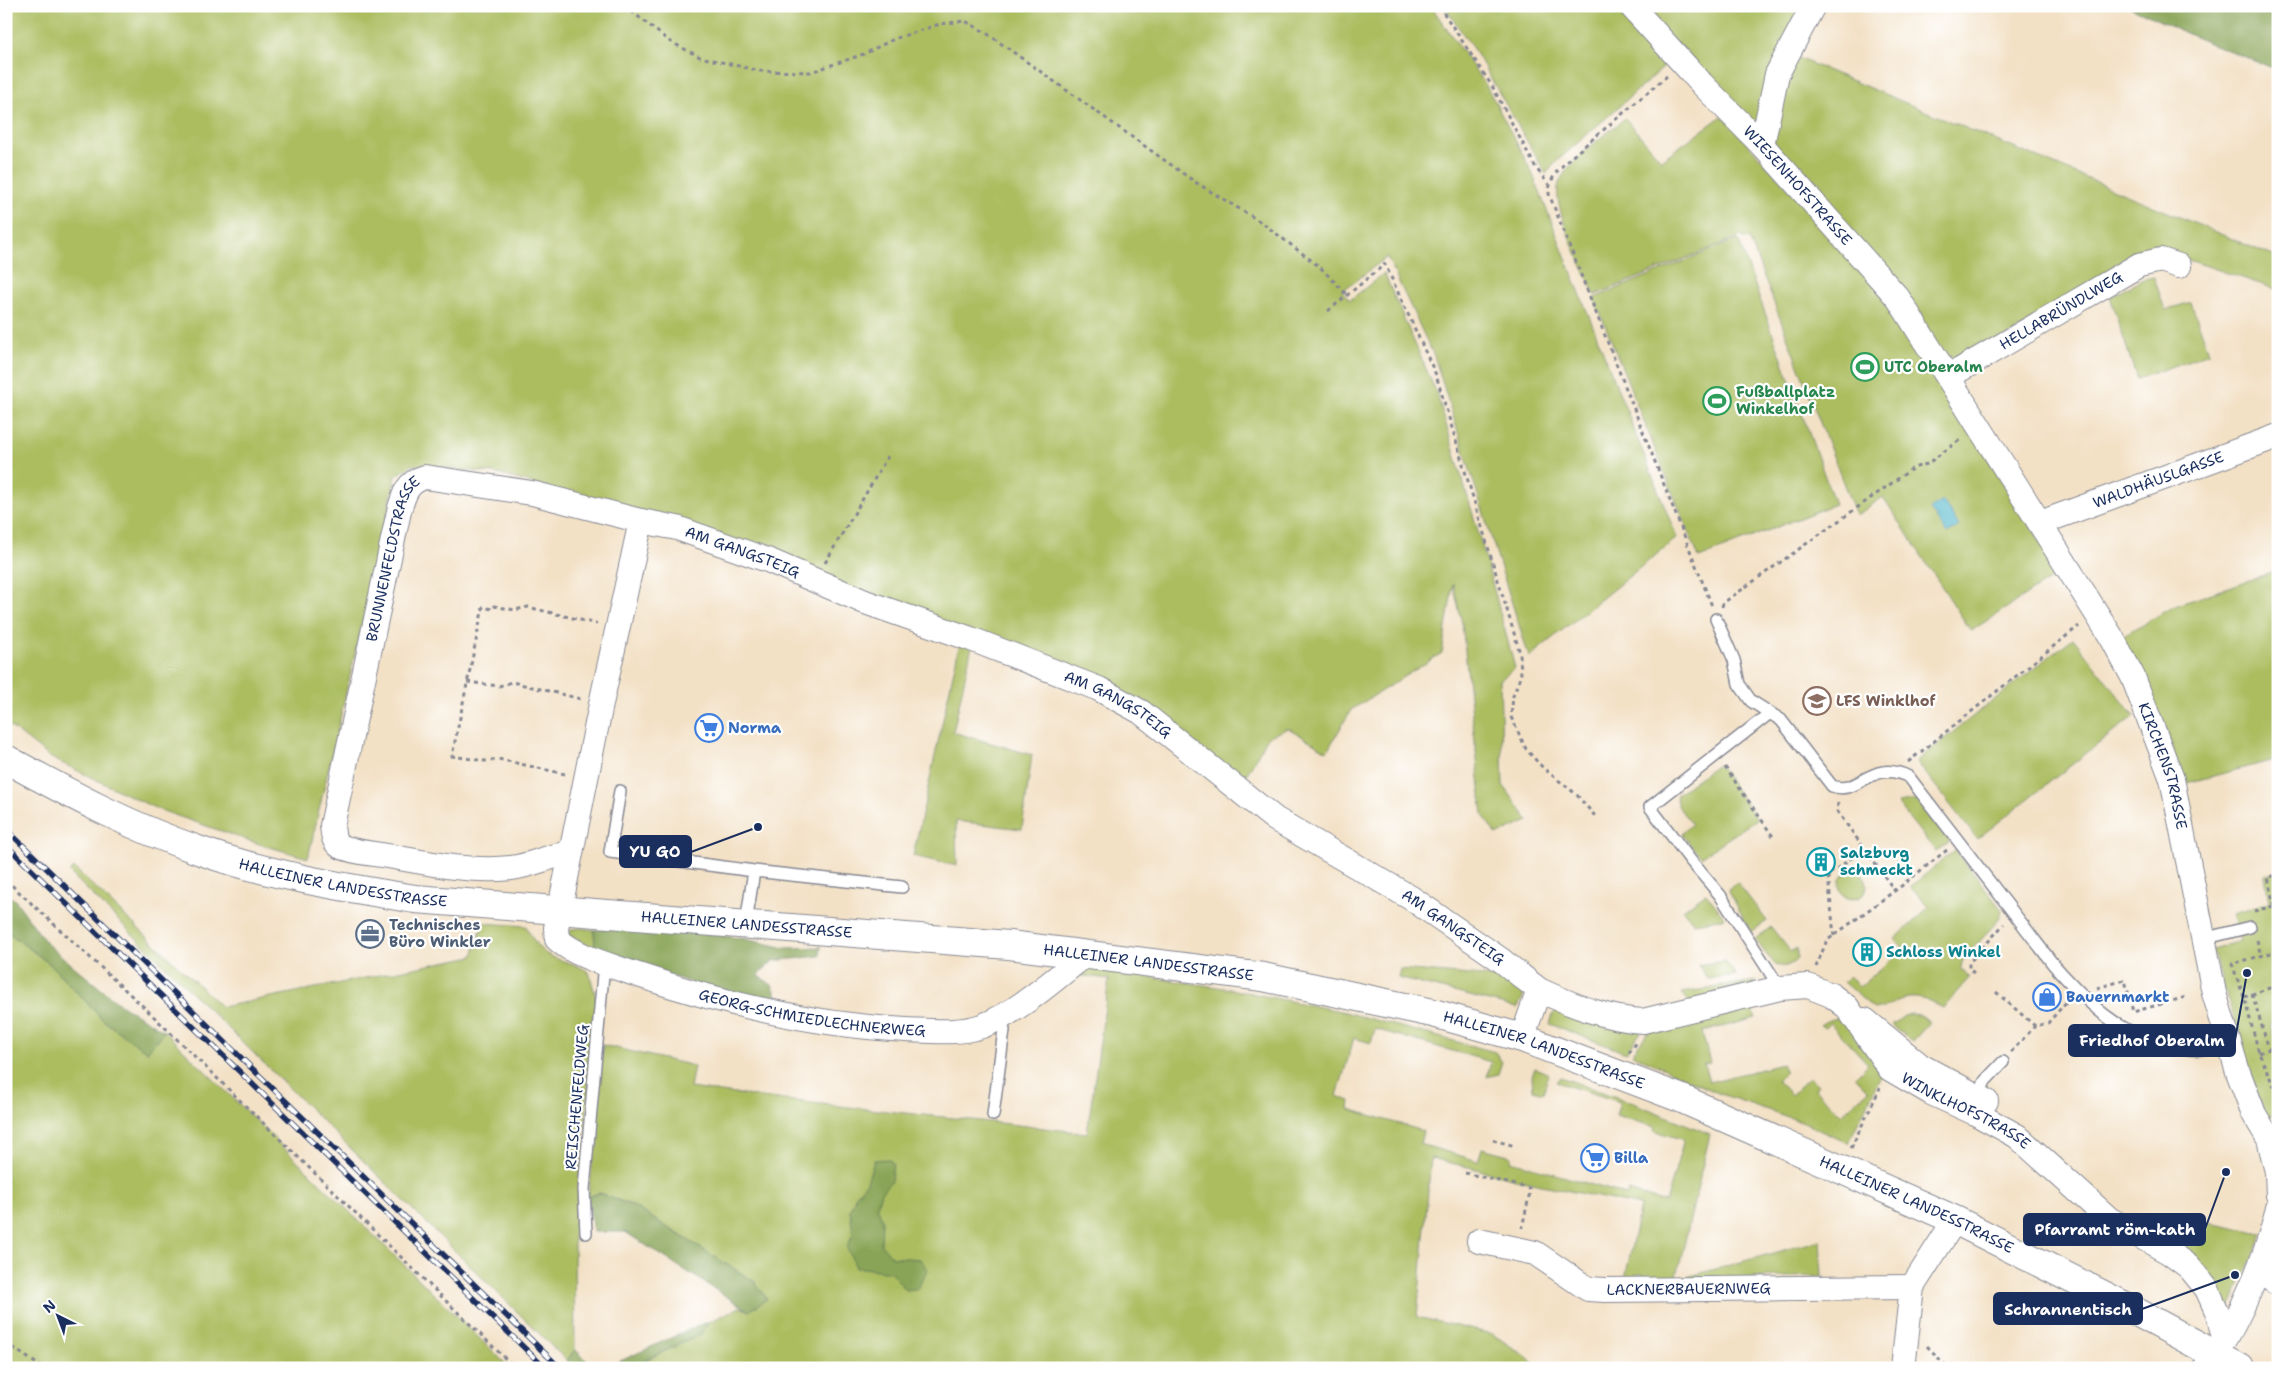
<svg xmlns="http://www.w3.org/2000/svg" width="2284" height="1374" font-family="'Shantell Sans',sans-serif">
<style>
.green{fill:#acbd60;stroke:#64765f}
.forest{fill:#89a456;stroke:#526a5a}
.water{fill:#49b3c7;stroke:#327192}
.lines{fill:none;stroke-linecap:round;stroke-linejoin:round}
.service-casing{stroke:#878892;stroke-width:14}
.minor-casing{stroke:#878892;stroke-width:26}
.secondary-casing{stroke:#878892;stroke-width:30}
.path{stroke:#878892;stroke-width:3;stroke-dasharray:4 4;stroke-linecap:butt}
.service{stroke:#fff;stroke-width:11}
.minor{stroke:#fff;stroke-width:24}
.secondary{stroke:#fff;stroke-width:28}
.rail-casing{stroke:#1b2f5e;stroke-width:5.5}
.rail{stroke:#fff;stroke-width:4;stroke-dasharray:11;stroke-linecap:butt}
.labels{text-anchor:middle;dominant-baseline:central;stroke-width:4.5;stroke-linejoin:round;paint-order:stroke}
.street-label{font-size:15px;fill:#1b2f5e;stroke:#fff}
.leisure-label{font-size:15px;font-weight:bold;fill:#27864d;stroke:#fff;text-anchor:start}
.education-label{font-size:15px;font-weight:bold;fill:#785e54;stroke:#fff;text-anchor:start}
.shop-label{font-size:15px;font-weight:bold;fill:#366cbe;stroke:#fff;text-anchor:start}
.culture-label{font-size:15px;font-weight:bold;fill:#0d838f;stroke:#fff;text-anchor:start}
.service-label{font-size:15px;font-weight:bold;fill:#4e5e75;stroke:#fff;text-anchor:start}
.leader{fill:none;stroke:#1b2f5e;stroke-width:2}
.callout-dot{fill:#1b2f5e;stroke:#fff;stroke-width:2}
.callout{fill:#1b2f5e;stroke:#1b2f5e;stroke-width:2}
.callout-label{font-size:16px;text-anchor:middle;font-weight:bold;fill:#fff}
</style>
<rect width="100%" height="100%" fill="#fff"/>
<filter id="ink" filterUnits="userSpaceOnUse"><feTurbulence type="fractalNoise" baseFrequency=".02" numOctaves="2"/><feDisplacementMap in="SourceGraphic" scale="10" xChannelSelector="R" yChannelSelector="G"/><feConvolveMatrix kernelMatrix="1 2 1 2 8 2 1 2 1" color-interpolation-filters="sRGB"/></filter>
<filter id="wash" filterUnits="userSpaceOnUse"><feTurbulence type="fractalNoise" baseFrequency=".0096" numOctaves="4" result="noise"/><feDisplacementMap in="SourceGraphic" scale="20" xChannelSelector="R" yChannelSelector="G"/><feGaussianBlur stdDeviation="1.12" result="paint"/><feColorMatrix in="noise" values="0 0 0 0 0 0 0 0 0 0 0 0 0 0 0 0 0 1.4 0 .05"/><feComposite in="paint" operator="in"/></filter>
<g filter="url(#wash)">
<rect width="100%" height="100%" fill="#f3e1c6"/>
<!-- green -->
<path class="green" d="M 6,6 L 1431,6 L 1487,87 L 1531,170 L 1677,538 L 1529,657 L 1434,356 L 1387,257 L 1342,291 L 1350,300 L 1384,273 L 1437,394 L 1482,545 L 1515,668 L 1500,680 L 1503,785 L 1529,821 L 1496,835 L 1483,815 L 1462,623 L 1453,584 L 1442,653 L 1351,710 L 1327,751 L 1288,728 L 1268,737 L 1241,784 L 1145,707 L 578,496 L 494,473 L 412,465 L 396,476 L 308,858 L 259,844 L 157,809 L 51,758 L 6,723 Z
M 1444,6 L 1620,6 L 1665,58 L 1663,68 L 1557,161 L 1546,174 L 1478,56 Z
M 1640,6 L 1807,6 L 1755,124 Z
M 1793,56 L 2278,258 L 2278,290 L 2159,250 L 1953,367 L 1779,155 L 1774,140 Z
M 1722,116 L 1886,294 L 2060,573 L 1971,631 L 1883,497 L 1856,516 L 1749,238 L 1745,239 L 1741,236 L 1595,295 C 1585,271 1550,206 1559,183 C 1568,160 1606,135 1625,118 L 1661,160 Z
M 1738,239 L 1835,504 L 1699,558 L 1594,298 Z
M 2154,277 L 2165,310 L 2191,302 L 2209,353 L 2137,379 L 2110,297 L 2143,279 Z
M 2278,570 L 2278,759 L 2183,784 L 2164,722 L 2122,637 L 2172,607 Z
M 2073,638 L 2134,716 L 1977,839 L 1916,761 Z
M 960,642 L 972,646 L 953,732 L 1032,755 L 1022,829 L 956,821 L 957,866 L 913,856 Z
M 1718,764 L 1757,819 L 1701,857 L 1682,835 L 1683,831 L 1692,824 C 1686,816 1673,805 1677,794 Z
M 1918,800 L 1950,841 L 1936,852 L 1897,803 Z
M 1955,850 L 2002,910 L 2000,918 L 1962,962 L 1961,968 L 1969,978 L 1943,1008 C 1925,999 1913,993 1893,1003 C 1887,1006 1882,1010 1874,1009 L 1843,982 L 1849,976 L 1859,987 L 1904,949 L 1895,939 L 1929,907 L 1910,887 Z
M 74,868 L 222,1007 L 473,956 L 483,923 L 526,926 C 545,967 558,953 589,972 L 597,1001 L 579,1187 L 579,1234 L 574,1235 L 575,1349 L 567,1361 L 69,872 Z
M1839 885a14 14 0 1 1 28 0a14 14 0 1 1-28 0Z
M 2278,872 L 2278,1021 L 2270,1024 L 2278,1045 L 2278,1115 L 2265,1117 L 2212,949 L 2240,941 L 2232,913 L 2269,903 L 2265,875 Z
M 1737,882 L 1767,921 L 1751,932 L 1728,889 Z
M 1706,893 L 1725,918 L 1694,923 L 1683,910 Z
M 1771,927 L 1791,952 L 1797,948 L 1797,959 C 1778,979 1766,953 1755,939 Z
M 581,928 L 594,930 L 595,949 L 568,935 L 572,929 Z
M 6,931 L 50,964 L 104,1021 L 147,1051 L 164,1031 L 510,1368 L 6,1368 Z
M 1725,961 L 1736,975 L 1708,979 L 1698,965 Z
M 1089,968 L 1230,989 L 1345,1012 L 1495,1052 L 1502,1062 L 1498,1074 L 1487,1077 L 1491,1062 L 1375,1029 L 1371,1043 L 1354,1038 L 1337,1096 L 1350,1101 L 1349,1109 L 1423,1131 L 1420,1144 L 1478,1161 L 1482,1148 L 1512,1156 L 1511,1161 L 1627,1195 L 1628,1191 L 1666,1202 L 1684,1140 L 1654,1131 L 1655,1127 L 1616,1115 L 1620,1102 L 1556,1082 L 1560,1077 L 1636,1104 L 1710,1134 L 1676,1280 L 1820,1240 L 1822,1276 L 1675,1280 L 1625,1279 L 1640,1206 L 1532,1183 L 1431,1158 L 1417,1317 L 1492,1334 L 1526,1356 L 1539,1368 L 628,1368 L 700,1335 L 709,1322 L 740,1307 L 749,1311 L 755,1282 L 633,1206 L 599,1193 L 588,1197 L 603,1045 L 694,1066 L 690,1088 C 822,1106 955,1117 1087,1133 L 1109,979 L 1077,975 Z
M 1400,969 L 1505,978 L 1523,986 L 1523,998 L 1517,1008 L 1398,978 Z
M 1755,981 L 1751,986 L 1689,1002 L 1682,993 Z
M 1557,1010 L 1641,1032 L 1626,1053 L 1550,1024 L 1553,1014 Z
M 1753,1010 L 1756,1018 L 1702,1032 L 1710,1063 L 1704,1064 L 1709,1082 L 1782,1064 L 1786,1072 L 1777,1080 L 1791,1095 L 1810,1077 L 1818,1085 L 1815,1089 L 1842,1115 L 1868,1090 L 1855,1077 L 1868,1064 L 1830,1023 L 1825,1028 L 1820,1025 C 1827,1020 1836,1016 1844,1020 L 1885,1068 L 1848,1143 L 1794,1119 L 1718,1093 L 1632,1054 L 1648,1032 Z
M 1911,1014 L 1919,1015 L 1930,1022 L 1912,1042 L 1892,1025 L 1904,1016 Z
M 1535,1068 L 1549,1074 L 1543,1093 L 1533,1090 L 1532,1076 Z
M 2175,1216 L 2263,1234 L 2228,1310 L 2169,1244 Z"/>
<!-- forest -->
<path class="forest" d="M 2128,6 L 2252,6 L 2278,19 L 2278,70 L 2197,38 Z
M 6,893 L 16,901 L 47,944 L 118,1003 L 164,1031 L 147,1052 L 104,1021 L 50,964 L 6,931 Z
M 648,925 L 745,939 L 786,948 L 821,947 L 820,956 L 773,961 L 758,975 L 773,986 L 778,1000 L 772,1003 L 706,988 L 595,949 L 594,930 Z
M 888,1159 L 893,1163 L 891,1181 L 881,1192 L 877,1206 L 882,1220 L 881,1244 L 892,1257 L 920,1259 L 928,1270 L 917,1289 L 906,1290 L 891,1272 L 856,1267 L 847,1248 L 853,1233 L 850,1210 L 856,1195 L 867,1182 L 874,1160 Z
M 599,1193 L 633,1206 L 755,1282 L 767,1299 L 749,1311 L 625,1232 L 593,1232 L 588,1197 Z
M 709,1322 L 700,1335 L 628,1368 L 605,1368 L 699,1325 Z
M 575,1349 L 592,1366 L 604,1368 L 575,1368 L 567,1361 Z"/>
<!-- water -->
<path class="water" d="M 1943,501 L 1959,526 L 1947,534 L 1930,509 Z"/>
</g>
<g filter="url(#ink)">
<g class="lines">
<defs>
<path id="service" d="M 1716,619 L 1734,660 L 1739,684 L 1751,701 L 1781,720 L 1832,786 C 1860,796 1870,758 1909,777 L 2053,964 C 2087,1002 2117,1034 2168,1045 C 2179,1048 2191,1051 2202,1049 C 2211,1048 2220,1045 2229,1043
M 1770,713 L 1650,807 L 1691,861 L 1720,895 L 1780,988
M 620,791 L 610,852 L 754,871 L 902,887
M 746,923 L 754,871
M 2203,939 L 2250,927
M 1978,1097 L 1985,1081 L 2003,1062
M 993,1115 L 1004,1030 L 997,1017
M 586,1233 L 584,1189 L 604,963"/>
<g id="minor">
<path id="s1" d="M 1631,6 L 1702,84 L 1762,145 L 1898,298 L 2112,638 L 2133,677 L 2172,779 L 2214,993 L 2238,1072 L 2254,1114 L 2269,1139 L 2277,1172 L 2278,1195"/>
<path d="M 1762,145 L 1777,74 L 1813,6"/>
<path id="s2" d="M 1948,377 L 2139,265 L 2161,260 L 2179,266"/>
<path id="s3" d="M 641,521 L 601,704 L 556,928 L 557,939 C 577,957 607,964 632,973 C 720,1003 813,1025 906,1030 C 931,1031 958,1034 982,1026 C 1017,1013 1056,978 1085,955"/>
<path id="s4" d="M 2040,523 L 2278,436"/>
<path id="s5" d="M 571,853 C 549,855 532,866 511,868 C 469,873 423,862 382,855 C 369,853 352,852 340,846 C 333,842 333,833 332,826 L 399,511 C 404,494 407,482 425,477 L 532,493 L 641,521 L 677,528 L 770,561 L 865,602 L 971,639 L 1099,689 L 1141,712 L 1275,819 L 1411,898 L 1501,960 L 1539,990"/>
<path d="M 1865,1020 L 1921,1066 L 1986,1101"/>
<path id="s6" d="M 1522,1038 L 1539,990 C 1572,1005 1607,1019 1643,1021 L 1780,988 L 1808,986 L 1831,995 L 1847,1007 L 1890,1069 L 1931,1093 L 1975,1113 L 2017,1136 L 2109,1219 L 2170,1253 L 2189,1267 L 2207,1289 L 2219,1316 L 2224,1339"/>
<path id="s7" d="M 1479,1241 L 1535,1253 L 1588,1289 L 1605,1290 L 1912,1287"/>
<path d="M 2258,1271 L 2278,1284"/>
<path d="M 1903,1368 L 1912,1287 L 1955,1220"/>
<path d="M 2205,1368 C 2234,1336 2269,1251 2278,1208"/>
</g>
<g id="secondary">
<path id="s8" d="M 6,759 C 68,793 131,827 198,850 C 268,875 342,887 415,899 L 1009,945 L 1263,977 L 1433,1013 L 1522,1038 L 1680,1098 L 1955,1220 L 2131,1309 L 2240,1368"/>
</g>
</defs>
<!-- service casing -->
<use href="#service" class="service-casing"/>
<!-- minor casing -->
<use href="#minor" class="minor-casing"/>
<!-- secondary casing -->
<use href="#secondary" class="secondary-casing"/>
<!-- path -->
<path class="path" d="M 625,6 L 669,41 L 700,57 L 760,71 L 811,72 L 864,54 L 894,39 L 940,24 L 965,21 L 985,32 L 1195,182 L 1261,222 L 1320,267 L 1346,294
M 1439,6 L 1492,86 L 1536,168 L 1549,185
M 1667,76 L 1569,159 C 1558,170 1549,178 1549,194 L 1712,606
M 1328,311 L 1385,264 L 1436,375 L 1520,653 L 1521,675 L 1513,696 L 1511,717 L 1526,749 L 1543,768 L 1576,794 L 1595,816
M 825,563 L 888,456
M 1722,607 L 1723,603 L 1913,468 L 1927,464 L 1961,439
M 467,682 L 499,686 L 512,682 L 581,699
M 6,731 L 12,736
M 1908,762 L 2079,626
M 1725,767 L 1774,838
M 565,774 L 498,759 L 485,761 L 452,756 L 483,607 L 492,609 L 494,606 L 515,610 L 528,607 L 597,624
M 1838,803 L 1837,811 L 1895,891
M 6,880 L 147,1010 L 515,1368
M 1906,882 L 1947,850
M 2274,906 L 2268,877 L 2278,875
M 2254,911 L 2278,905
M 1834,936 L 1828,875 L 1864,849
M 1829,939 L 1904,884
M 2257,940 L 2261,956
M 1816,967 L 1827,940
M 1974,973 L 1969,969 L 1969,963 L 2004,924
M 2278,985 L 2244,997 L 2259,1053 L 2278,1096
M 2097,988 L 2125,980 L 2133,1012 L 2186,997
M 1996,992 L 2035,1026
M 2252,994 L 2269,1049
M 2244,997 L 2232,964 L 2278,951
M 2011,1052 L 2035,1026 L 2048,1023 L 2068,1000
M 1629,1053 L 1637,1042
M 2259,1053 L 2269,1049 L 2278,1049
M 1493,1140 L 1515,1146
M 1851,1148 L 1880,1088
M 1465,1173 L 1529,1188 L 1530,1192 L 1522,1228
M 6,1343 L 43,1368
M 1927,1346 L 1948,1368"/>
<!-- service -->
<use href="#service" class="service"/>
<!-- minor -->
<use href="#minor" class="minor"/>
<!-- secondary -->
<use href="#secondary" class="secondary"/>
<defs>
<path id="rail" d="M 6,829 L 560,1368
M 6,845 L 545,1368"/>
</defs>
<!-- rail casing -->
<use href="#rail" class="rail-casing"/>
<!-- rail -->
<use href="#rail" class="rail"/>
</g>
</g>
<!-- icons -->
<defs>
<symbol id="stadium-ring" viewBox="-11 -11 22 22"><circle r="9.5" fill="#fff" stroke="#2e9e5b" stroke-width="1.5"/><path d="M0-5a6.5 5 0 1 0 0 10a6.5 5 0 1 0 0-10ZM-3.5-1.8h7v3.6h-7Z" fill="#2e9e5b"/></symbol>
<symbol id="school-ring" viewBox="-11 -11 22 22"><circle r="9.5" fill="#fff" stroke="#8d6e63" stroke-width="1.5"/><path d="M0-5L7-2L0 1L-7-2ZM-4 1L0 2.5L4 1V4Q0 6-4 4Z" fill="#8d6e63"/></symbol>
<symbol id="supermarket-ring" viewBox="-11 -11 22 22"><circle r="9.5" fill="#fff" stroke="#3f7fe0" stroke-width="1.5"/><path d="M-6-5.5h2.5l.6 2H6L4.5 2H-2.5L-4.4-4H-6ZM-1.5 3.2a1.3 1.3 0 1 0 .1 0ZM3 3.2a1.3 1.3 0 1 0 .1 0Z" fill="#3f7fe0"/></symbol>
<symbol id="building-ring" viewBox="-11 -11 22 22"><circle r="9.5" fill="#fff" stroke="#0f9aa8" stroke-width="1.5"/><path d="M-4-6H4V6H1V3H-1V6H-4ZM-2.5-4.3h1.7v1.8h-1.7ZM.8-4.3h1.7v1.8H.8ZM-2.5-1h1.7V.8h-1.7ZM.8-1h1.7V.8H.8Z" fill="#0f9aa8"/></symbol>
<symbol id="office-ring" viewBox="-11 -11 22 22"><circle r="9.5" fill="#fff" stroke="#5c6f8a" stroke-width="1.5"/><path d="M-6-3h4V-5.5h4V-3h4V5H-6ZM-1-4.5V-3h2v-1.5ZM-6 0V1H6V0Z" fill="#5c6f8a"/></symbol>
<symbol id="shop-ring" viewBox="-11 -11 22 22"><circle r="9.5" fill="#fff" stroke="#3f7fe0" stroke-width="1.5"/><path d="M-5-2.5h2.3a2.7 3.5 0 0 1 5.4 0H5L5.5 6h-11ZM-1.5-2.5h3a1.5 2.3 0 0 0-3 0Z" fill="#3f7fe0"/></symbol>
</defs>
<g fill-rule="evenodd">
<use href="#stadium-ring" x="1849" y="351" width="32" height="32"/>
<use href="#stadium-ring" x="1701" y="385" width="32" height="32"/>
<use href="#school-ring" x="1801" y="685" width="32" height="32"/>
<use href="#supermarket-ring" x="693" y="712" width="32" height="32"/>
<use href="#building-ring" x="1805" y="846" width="32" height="32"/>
<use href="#office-ring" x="354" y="918" width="32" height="32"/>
<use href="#building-ring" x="1851" y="936" width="32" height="32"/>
<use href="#shop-ring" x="2031" y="981" width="32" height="32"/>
<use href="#supermarket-ring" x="1579" y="1142" width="32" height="32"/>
</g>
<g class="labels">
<!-- street labels -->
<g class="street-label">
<text stroke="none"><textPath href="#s1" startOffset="245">WIESENHOFSTRASSE</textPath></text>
<text stroke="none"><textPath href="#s2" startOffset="131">HELLABRÜNDLWEG</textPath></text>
<text stroke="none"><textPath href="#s4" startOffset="126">WALDHÄUSLGASSE</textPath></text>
<text stroke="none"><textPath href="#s5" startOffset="952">AM GANGSTEIG</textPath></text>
<text stroke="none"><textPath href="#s5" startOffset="532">BRUNNENFELDSTRASSE</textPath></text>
<text stroke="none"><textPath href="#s5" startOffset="1358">AM GANGSTEIG</textPath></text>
<text stroke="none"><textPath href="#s1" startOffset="936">KIRCHENSTRASSE</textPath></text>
<text stroke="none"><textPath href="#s8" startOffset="362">HALLEINER LANDESSTRASSE</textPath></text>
<text stroke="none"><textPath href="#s8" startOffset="768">HALLEINER LANDESSTRASSE</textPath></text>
<text stroke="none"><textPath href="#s5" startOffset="1762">AM GANGSTEIG</textPath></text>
<text stroke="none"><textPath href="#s8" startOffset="1172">HALLEINER LANDESSTRASSE</textPath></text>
<text stroke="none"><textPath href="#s3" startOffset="695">GEORG-SCHMIEDLECHNERWEG</textPath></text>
<text stroke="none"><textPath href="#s8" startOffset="1578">HALLEINER LANDESSTRASSE</textPath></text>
<text transform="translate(577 1097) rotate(-85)">REISCHENFELDWEG</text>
<text stroke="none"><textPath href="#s6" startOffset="536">WINKLHOFSTRASSE</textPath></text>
<text stroke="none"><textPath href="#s8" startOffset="1982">HALLEINER LANDESSTRASSE</textPath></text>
<text stroke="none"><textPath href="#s7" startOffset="222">LACKNERBAUERNWEG</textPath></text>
</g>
<!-- leisure labels -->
<g class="leisure-label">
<text x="1884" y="367">UTC Oberalm</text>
<text x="1736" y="392">Fußballplatz<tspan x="1736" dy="17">Winkelhof</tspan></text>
</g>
<!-- education labels -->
<g class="education-label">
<text x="1836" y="701">LFS Winklhof</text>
</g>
<!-- shop labels -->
<g class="shop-label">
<text x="728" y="728">Norma</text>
<text x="2066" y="997">Bauernmarkt</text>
<text x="1614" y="1158">Billa</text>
</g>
<!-- culture labels -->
<g class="culture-label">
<text x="1840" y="853">Salzburg<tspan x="1840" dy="17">schmeckt</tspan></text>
<text x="1886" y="952">Schloss Winkel</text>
</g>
<!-- service labels -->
<g class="service-label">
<text x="389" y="925">Technisches<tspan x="389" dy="17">Büro Winkler</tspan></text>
</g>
</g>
<!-- callouts -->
<path class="leader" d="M758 827L691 852M2247 973L2235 1040M2226 1172L2205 1229M2235 1275L2142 1309"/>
<g class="callout-dot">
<circle cx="758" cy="827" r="5"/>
<circle cx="2247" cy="973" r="5"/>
<circle cx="2226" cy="1172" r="5"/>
<circle cx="2235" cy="1275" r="5"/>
</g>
<g class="callout">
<rect x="620" y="836" width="71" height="31" rx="5"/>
<rect x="2069" y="1025" width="166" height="31" rx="5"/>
<rect x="2024" y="1214" width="181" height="31" rx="5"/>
<rect x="1994" y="1293" width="148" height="31" rx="5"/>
</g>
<g class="callout-label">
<text x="655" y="857">YU GO</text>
<text x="2152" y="1046">Friedhof Oberalm</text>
<text x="2115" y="1235">Pfarramt röm-kath</text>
<text x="2068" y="1315">Schrannentisch</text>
</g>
<!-- margin -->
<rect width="2284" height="1374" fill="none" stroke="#fff" stroke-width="25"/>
<!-- north arrow -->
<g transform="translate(58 1316) rotate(318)" stroke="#ffffff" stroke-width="4" paint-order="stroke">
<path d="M0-4L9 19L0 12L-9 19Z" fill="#1b2f5e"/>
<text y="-8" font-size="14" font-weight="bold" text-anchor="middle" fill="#1b2f5e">N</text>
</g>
</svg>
